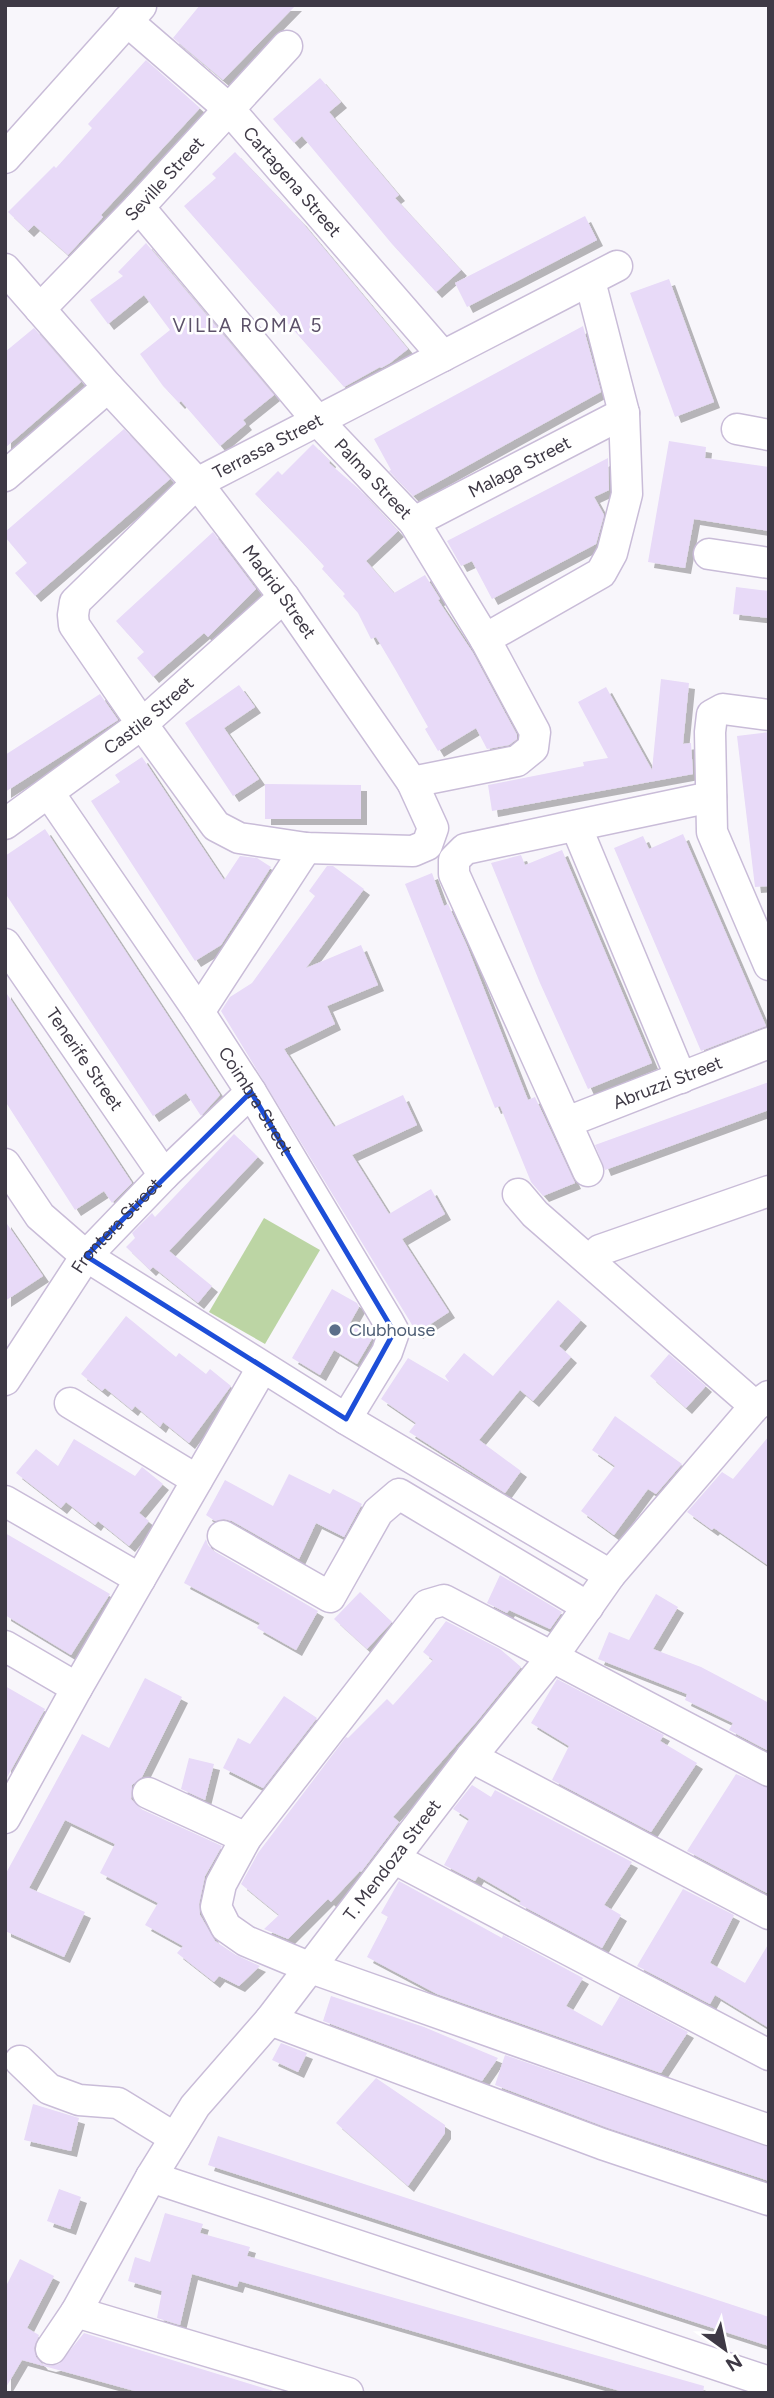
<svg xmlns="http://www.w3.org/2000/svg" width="774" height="2398" font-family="Figtree,sans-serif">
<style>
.green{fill:#bcd5a4}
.building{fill:#e8daf8;filter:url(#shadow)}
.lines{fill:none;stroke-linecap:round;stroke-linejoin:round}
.minor-casing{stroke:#c9bcd8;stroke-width:33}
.minor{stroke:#fff;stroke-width:30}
.marked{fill:none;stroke:#1d4ed8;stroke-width:5;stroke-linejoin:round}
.service-dot{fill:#5c6f8a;stroke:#fff;stroke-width:2.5}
.labels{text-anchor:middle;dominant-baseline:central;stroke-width:5;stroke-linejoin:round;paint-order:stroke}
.street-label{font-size:18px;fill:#3e3945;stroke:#fff}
.service-label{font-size:18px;fill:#4e5e75;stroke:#fff;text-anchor:start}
.neighbourhood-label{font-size:19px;letter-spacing:2px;fill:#5c5169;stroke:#fff}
</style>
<defs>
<filter id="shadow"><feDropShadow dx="6" dy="6" stdDeviation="0" flood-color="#0004"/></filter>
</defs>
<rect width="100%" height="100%" fill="#f8f6fb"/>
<!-- green -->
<path class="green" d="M 264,1218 L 320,1250 L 265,1344 L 209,1312 Z"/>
<!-- building -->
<path class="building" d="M 200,5 L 296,5 L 223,80 L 173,38 Z
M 146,60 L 200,108 L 101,215 L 103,217 L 68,255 L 34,225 L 28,231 L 8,212 L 54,166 L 56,168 L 92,128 L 88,124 Z
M 320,78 L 341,102 L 329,112 L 399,195 L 395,198 L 461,270 L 436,292 L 392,244 L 302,136 L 294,143 L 273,119 Z
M 235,152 L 301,221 L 408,349 L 390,363 L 381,368 L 380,367 L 344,387 L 184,206 L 216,178 L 212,174 Z
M 585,216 L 597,240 L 467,307 L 455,283 Z
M 146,243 L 274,395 L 243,420 L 246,424 L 220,446 L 181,401 L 179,403 L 163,386 L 140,354 L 170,330 L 144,295 L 108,324 L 90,300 L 123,276 L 118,272 Z
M 669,279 L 714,402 L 675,417 L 630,293 Z
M 583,326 L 601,392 L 413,496 L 389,471 L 391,470 L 374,439 Z
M 34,328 L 81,382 L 5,448 L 5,352 Z
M 124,429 L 170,479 L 35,596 L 15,573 L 27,563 L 5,537 L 5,532 Z
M 669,441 L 706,447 L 705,458 L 769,467 L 769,531 L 694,519 L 685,568 L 648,562 Z
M 313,444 L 330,461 L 329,463 L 360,490 L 398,531 L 366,561 L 394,593 L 425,575 L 440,599 L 438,600 L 473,653 L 517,735 L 517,739 L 509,745 L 487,749 L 476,728 L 438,751 L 425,729 L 428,727 L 395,669 L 376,637 L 371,639 L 358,613 L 343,596 L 345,594 L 322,569 L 324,566 L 301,541 L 255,494 L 278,471 L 282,475 Z
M 608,458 L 609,490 L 594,497 L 604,515 L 596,544 L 492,599 L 472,561 L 461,566 L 447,541 Z
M 213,532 L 256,589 L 208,637 L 204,633 L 153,677 L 137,658 L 144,652 L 116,621 Z
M 736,587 L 769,591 L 769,618 L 733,614 Z
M 661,679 L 689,683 L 683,744 L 691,743 L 693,774 L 492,811 L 488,785 L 584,766 L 583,762 L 608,758 L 578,702 L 606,687 L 652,770 Z
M 239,685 L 255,707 L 224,728 L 259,779 L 233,796 L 185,723 Z
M 100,694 L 118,720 L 5,792 L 5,755 Z
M 769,732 L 769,886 L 755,887 L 737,736 Z
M 142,757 L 224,880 L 240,856 L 257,858 L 271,867 L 221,945 L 195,961 L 91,801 L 120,782 L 115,775 Z
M 265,784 L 361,785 L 361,819 L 265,819 Z
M 45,829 L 220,1095 L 201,1116 L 186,1093 L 153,1116 L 5,893 L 5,856 Z
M 683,834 L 766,1026 L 701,1051 L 614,848 L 643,836 L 649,849 Z
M 562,850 L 652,1063 L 588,1089 L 540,983 L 491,863 L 521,855 L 525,865 Z
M 327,866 L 333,866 L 364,889 L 306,968 L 361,945 L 378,985 L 327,1006 L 335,1024 L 284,1049 L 334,1127 L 403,1095 L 417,1125 L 352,1155 L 389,1214 L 431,1189 L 445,1214 L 402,1239 L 449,1312 L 417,1333 L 221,1011 L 230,997 L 252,983 L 315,896 L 309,891 Z
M 432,873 L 444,906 L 448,904 L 467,946 L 528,1100 L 535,1097 L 575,1183 L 543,1196 L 531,1182 L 500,1106 L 495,1108 L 405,884 Z
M 5,991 L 132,1183 L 112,1203 L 104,1191 L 75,1210 L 5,1101 Z
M 769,1082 L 769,1110 L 605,1170 L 595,1145 Z
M 234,1134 L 258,1157 L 169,1251 L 212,1286 L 198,1303 L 153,1267 L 150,1270 L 126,1247 L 135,1238 L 132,1233 L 152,1213 L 155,1217 Z
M 5,1221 L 43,1276 L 5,1301 Z
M 332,1289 L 357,1303 L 359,1307 L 350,1323 L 373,1337 L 357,1364 L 334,1350 L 320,1375 L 292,1358 Z
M 558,1300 L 581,1320 L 559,1346 L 571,1357 L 533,1401 L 520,1390 L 479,1440 L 521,1471 L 505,1493 L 409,1432 L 416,1423 L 381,1399 L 408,1358 L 449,1382 L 445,1376 L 464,1353 L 493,1376 Z
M 126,1316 L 176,1357 L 179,1353 L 206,1374 L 210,1369 L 231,1386 L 189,1443 L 163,1422 L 160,1427 L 135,1406 L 132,1410 L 105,1388 L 102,1391 L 81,1374 Z
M 669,1354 L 706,1386 L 686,1408 L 650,1376 Z
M 615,1416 L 682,1464 L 656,1494 L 648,1489 L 614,1535 L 581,1511 L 615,1466 L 592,1450 Z
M 769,1436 L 769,1566 L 714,1528 L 712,1530 L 687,1512 L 722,1472 L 733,1479 Z
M 74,1439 L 135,1476 L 142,1467 L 163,1484 L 139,1513 L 149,1521 L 129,1546 L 98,1521 L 95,1525 L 66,1502 L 61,1508 L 16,1473 L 36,1449 L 58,1466 Z
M 289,1474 L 330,1494 L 333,1489 L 362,1504 L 344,1537 L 316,1523 L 299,1559 L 232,1521 L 224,1519 L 215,1521 L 206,1515 L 225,1480 L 273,1506 Z
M 5,1533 L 110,1594 L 71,1655 L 5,1615 Z
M 206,1539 L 208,1545 L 214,1551 L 318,1611 L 296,1650 L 257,1628 L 260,1623 L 184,1583 Z
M 500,1575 L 562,1612 L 550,1629 L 509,1610 L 507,1613 L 487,1603 Z
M 360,1592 L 392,1622 L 367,1649 L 334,1619 Z
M 656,1594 L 678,1607 L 653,1649 L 701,1667 L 769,1703 L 769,1751 L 729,1730 L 733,1723 L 685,1700 L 687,1694 L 598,1659 L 609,1632 L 629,1640 Z
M 446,1621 L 500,1649 L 521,1667 L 478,1720 L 393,1817 L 399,1822 L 361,1872 L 360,1871 L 331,1902 L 328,1899 L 288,1939 L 264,1929 L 279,1915 L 241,1884 L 258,1853 L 346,1737 L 348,1738 L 387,1699 L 393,1705 L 433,1660 L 423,1652 Z
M 145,1678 L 182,1697 L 142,1777 L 132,1785 L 131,1799 L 141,1809 L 222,1846 L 205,1876 L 199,1904 L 200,1915 L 215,1941 L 236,1955 L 260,1966 L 239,1986 L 219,1976 L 214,1982 L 177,1953 L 183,1946 L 145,1925 L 158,1903 L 100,1873 L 115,1844 L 65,1820 L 29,1888 L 85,1912 L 64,1957 L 5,1931 L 5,1875 L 82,1734 L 109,1748 Z
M 557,1679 L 664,1735 L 660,1741 L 697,1763 L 651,1832 L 552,1780 L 569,1746 L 531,1723 Z
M 5,1686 L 45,1709 L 5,1781 Z
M 284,1696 L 317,1718 L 263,1788 L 223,1768 L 238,1738 L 250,1744 Z
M 189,1758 L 214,1764 L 205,1800 L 181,1789 Z
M 736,1774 L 769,1788 L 769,1894 L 687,1851 Z
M 472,1785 L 491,1797 L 495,1790 L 632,1862 L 604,1905 L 621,1915 L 602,1948 L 519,1904 L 521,1901 L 478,1876 L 475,1881 L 444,1865 L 469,1819 L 453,1809 Z
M 399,1881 L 502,1938 L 503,1935 L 583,1978 L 566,2006 L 602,2026 L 620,1996 L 688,2032 L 661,2073 L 437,1994 L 367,1957 L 388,1917 L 381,1913 Z
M 683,1889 L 734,1915 L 710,1963 L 745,1983 L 769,1943 L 769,2028 L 715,1995 L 710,2004 L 637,1966 Z
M 331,1996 L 424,2027 L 498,2058 L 482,2081 L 323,2021 Z
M 281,2043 L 307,2053 L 298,2072 L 272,2060 Z
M 505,2055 L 769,2147 L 769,2181 L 608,2128 L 495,2085 Z
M 376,2078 L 445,2125 L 445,2133 L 408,2186 L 336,2123 Z
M 33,2104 L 79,2118 L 71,2151 L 24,2140 Z
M 218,2136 L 769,2317 L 769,2346 L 208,2165 Z
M 59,2189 L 81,2197 L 70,2229 L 47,2221 Z
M 165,2213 L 203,2224 L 200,2233 L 250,2247 L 247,2256 L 704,2386 L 703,2393 L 627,2393 L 239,2281 L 237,2287 L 192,2274 L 180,2325 L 157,2318 L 162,2291 L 128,2281 L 135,2257 L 150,2262 Z
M 20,2259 L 54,2276 L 27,2328 L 39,2335 L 34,2348 L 36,2357 L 42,2364 L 50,2366 L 59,2364 L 84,2333 L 280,2393 L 142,2393 L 22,2360 L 5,2389 L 5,2288 Z"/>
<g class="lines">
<defs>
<g id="minor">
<path id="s1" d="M 127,21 L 229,109 L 443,356"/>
<path d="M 5,158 L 141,6"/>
<path id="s2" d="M 139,207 L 317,420 L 414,522 L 485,639 L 535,732 L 533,748 L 517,761 L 412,782"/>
<path id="s3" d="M 5,269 L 108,387 L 197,483 L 284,597 L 412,782 L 433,828 L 427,845 L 413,851 L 306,848 L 239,838 L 216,826 L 142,724 L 74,625 L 73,615 L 75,602 L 197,483 L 617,266"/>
<path id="s4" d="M 40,309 L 139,207 L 287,46"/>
<path d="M 737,429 L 769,435"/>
<path d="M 5,476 L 108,387"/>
<path id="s5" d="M 414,522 L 624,413"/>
<path d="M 709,554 L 769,563"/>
<path d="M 485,639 L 601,573 L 612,553 L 627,494 L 624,413 L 590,281"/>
<path d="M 769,715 L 723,709 L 712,715 L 710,732 L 712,832 L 769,965"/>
<path id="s6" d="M 49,793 L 199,1012 L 251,1092 L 388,1321 L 394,1332 L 387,1352 L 346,1419"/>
<path id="s7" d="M 5,824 L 142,724 L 284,597"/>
<path d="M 576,826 L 681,1078"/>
<path id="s8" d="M 5,944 L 164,1175"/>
<path d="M 199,1012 L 306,848"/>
<path id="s9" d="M 567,1122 L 769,1043"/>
<path d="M 5,1164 L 40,1216 L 86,1256 L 346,1419 L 610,1575"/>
<path d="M 588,1171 L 454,874 L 454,860 L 465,849 L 711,797"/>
<path d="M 518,1194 L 535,1214 L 755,1406"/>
<path d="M 600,1250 L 769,1191"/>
<path id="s10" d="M 5,1380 L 86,1256 L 164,1175 L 251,1092"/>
<path d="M 70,1403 L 197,1480"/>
<path d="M 5,1501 L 140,1579"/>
<path d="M 223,1536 L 330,1597 L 378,1512 L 399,1494 L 588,1607"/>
<path d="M 5,1646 L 77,1688"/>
<path d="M 471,1757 L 769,1914"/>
<path d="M 769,1771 L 444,1600 L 427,1605 L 246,1838 L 221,1884 L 216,1907 L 226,1927 L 246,1941 L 311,1968 L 769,2130"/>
<path d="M 148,1793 L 246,1838"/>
<path d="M 5,1818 L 77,1688 L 262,1368"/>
<path d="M 395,1859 L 769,2055"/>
<path d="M 270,2020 L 602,2144 L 769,2200"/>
<path d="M 20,2061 L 49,2089 L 79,2100 L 118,2103 L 175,2138"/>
<path d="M 151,2177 L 769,2382"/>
<path d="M 76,2312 L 348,2393"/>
<path id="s11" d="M 51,2349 L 76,2312 L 151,2177 L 195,2106 L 270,2020 L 471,1757 L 553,1656 L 610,1575 L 755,1406 L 769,1396"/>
</g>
</defs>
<!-- minor casing -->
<use href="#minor" class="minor-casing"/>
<!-- minor -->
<use href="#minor" class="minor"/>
</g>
<!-- marked area -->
<path class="marked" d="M 251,1092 L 394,1332 L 346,1419 L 86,1256 Z"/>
<!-- markers -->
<circle class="service-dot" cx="335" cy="1330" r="7"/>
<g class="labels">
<!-- street labels -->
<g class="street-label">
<text stroke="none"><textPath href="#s4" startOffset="180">Seville Street</textPath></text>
<text stroke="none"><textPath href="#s1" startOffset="231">Cartagena Street</textPath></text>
<text stroke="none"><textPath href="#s3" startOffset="1460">Terrassa Street</textPath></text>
<text stroke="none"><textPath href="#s5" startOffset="119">Malaga Street</textPath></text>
<text stroke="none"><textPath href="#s2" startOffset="359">Palma Street</textPath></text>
<text stroke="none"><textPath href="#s3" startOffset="424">Madrid Street</textPath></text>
<text stroke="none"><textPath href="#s7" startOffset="180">Castile Street</textPath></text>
<text stroke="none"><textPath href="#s8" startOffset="140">Tenerife Street</textPath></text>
<text stroke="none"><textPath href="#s9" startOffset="108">Abruzzi Street</textPath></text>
<text stroke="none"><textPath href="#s6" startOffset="371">Coimbra Street</textPath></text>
<text stroke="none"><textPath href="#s10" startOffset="191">Frontera Street</textPath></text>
<text stroke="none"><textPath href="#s11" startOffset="598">T. Mendoza Street</textPath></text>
</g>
<!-- service labels -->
<g class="service-label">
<text x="349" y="1330">Clubhouse</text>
</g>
<!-- neighbourhood labels -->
<g class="neighbourhood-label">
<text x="248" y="325">VILLA ROMA 5</text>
</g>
</g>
<!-- border -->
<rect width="774" height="2398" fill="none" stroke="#3e3945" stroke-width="14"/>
<!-- north arrow -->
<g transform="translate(725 2349) rotate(147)" stroke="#ffffff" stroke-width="5" paint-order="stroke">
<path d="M0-5L12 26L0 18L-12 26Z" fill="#3e3945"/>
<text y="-10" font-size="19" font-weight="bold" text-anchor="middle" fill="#3e3945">N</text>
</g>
</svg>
